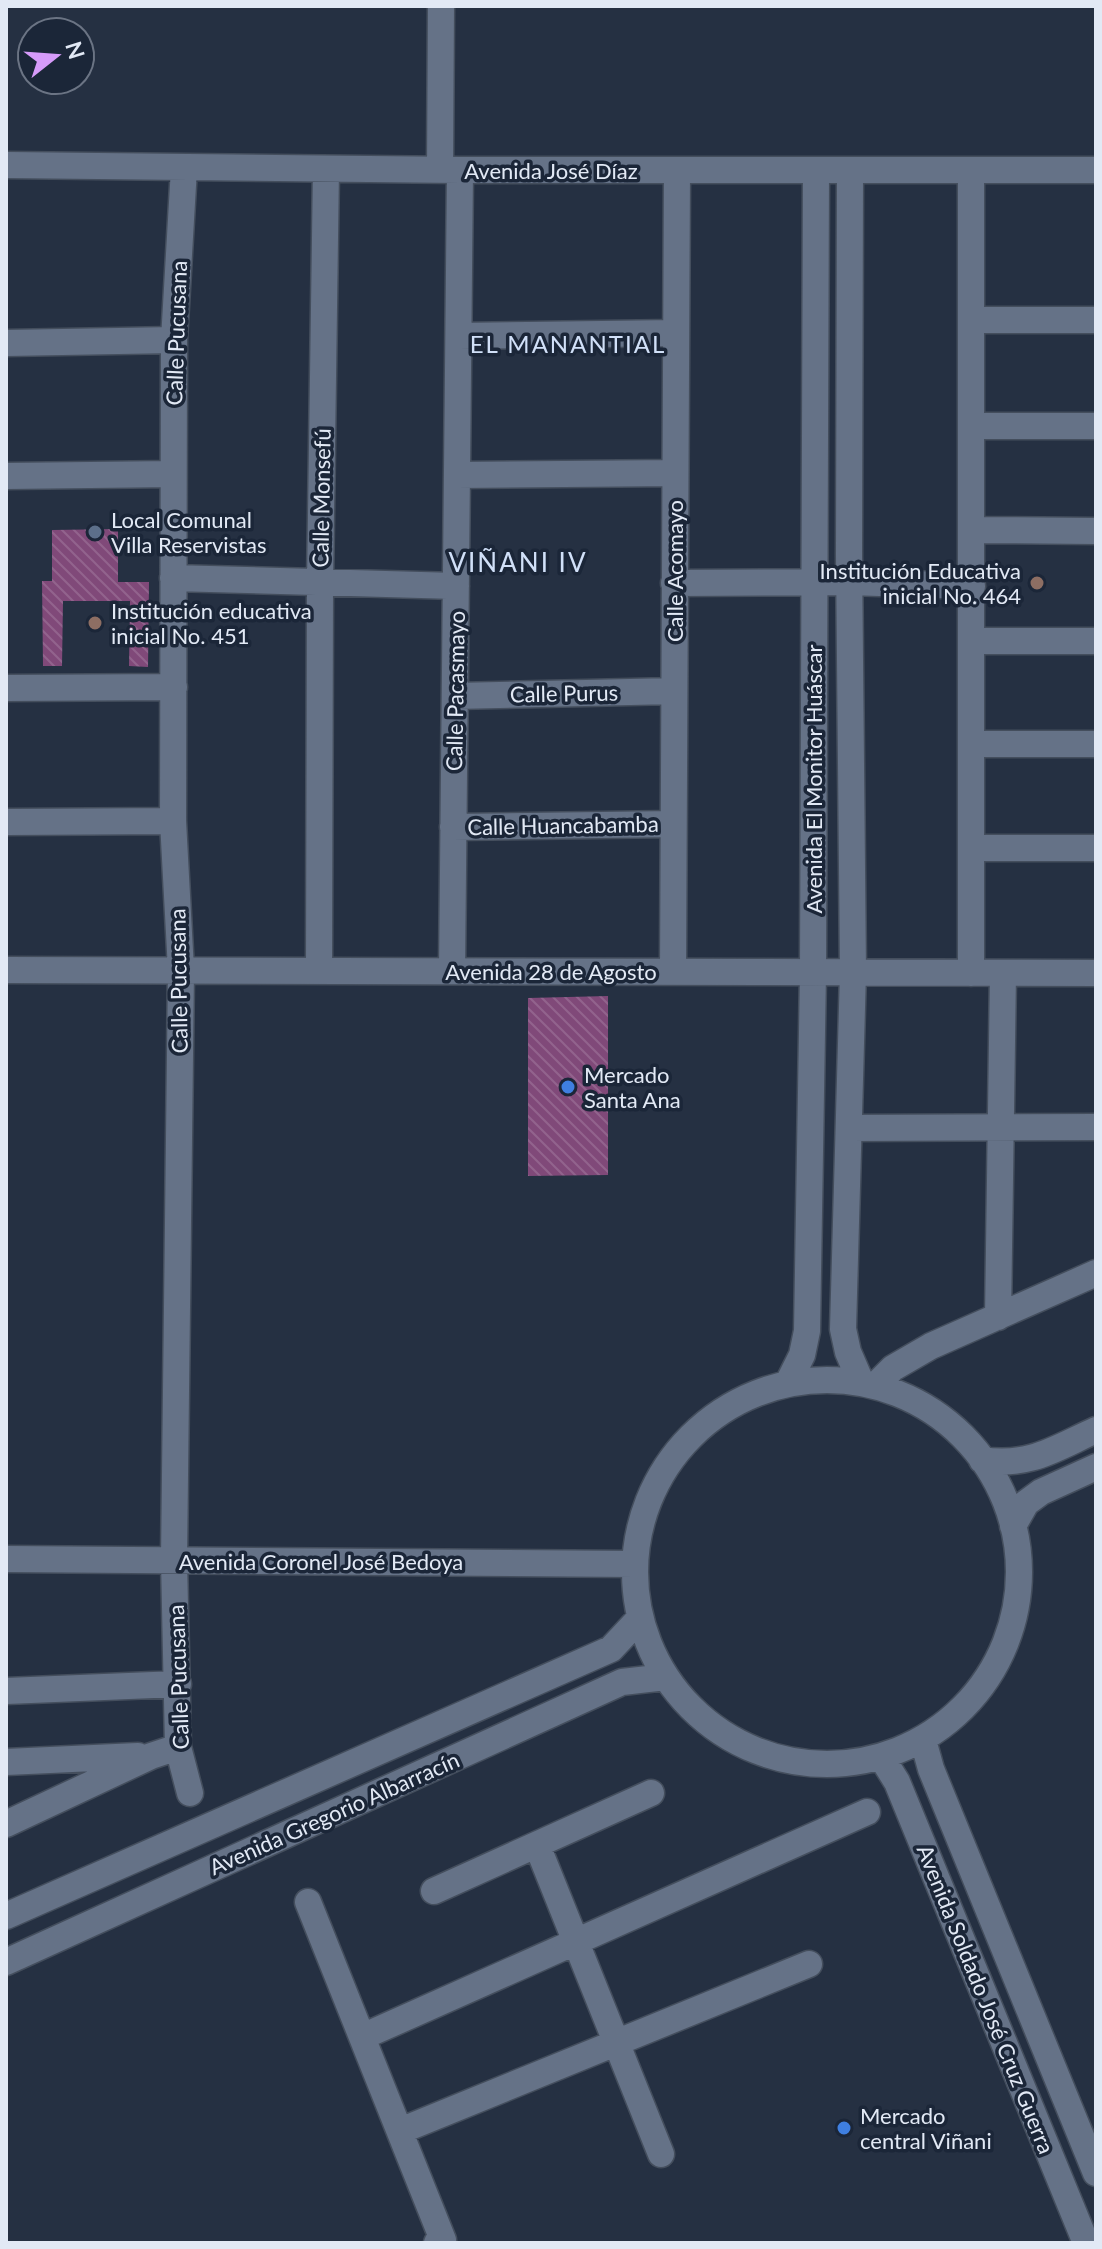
<svg xmlns="http://www.w3.org/2000/svg" width="1102" height="2249" font-family="Lato,sans-serif">
<style>
.building{fill:url(#building-back-hatch)}
.lines{fill:none;stroke-linecap:round;stroke-linejoin:round}
.minor-casing{stroke:#444e5d;stroke-width:29}
.minor{stroke:#657287;stroke-width:26}
.service-dot{fill:#5c6f8a;stroke:#1b2638;stroke-width:3}
.education-dot{fill:#8d6e63;stroke:#1b2638;stroke-width:3}
.shop-dot{fill:#3f7fe0;stroke:#1b2638;stroke-width:3}
.labels{text-anchor:middle;dominant-baseline:central;stroke-width:7;stroke-linejoin:round;paint-order:stroke}
.street-label{font-size:22px;fill:#e2e9f5;stroke:#1b2638}
.poi-label{font-size:22px;fill:#e2e9f5;stroke:#1b2638;text-anchor:start}
.neighbourhood-label{font-size:24px;letter-spacing:2px;fill:#d1e0f8;stroke:#1b2638}
.quarter-label{font-size:26px;letter-spacing:2px;fill:#d1e0f8;stroke:#1b2638}
</style>
<defs>
<pattern id="building-back-hatch" width="6" height="6" patternUnits="userSpaceOnUse" patternTransform="scale(2)"><rect width="6" height="6" fill="#804979"/><path d="M-1 5l2 2M0 0l6 6M5-1l2 2" fill="none" stroke="#92638d"/></pattern>
</defs>
<rect width="100%" height="100%" fill="#253042"/>
<!-- building -->
<path class="building" d="M 118,529 L 118,582 L 149,582 L 148,667 L 129,666 L 130,601 L 63,601 L 62,666 L 43,666 L 42,581 L 52,581 L 52,530 Z
M 608,996 L 608,1175 L 528,1176 L 528,998 Z"/>
<g class="lines">
<defs>
<path id="minor" d="M 6,165 L 460,170 L 1096,170
M 184,168 L 174,340 L 173,821 L 181,970 L 174,1560 L 178,1747 L 190,1793
M 440,170 L 441,6
M 971,170 L 971,973
M 850,171 L 849,555 L 853,972 L 843,1329 L 848,1352 L 861,1382
M 972,320 L 1096,320
M 459,336 L 675,333
M 6,343 L 174,340
M 972,426 L 1096,426
M 457,475 L 675,473
M 6,476 L 173,474
M 972,530 L 1096,531
M 173,578 L 456,586
M 674,583 L 849,582 L 972,586
M 972,641 L 1096,641
M 6,688 L 174,687
M 455,696 L 674,691
M 972,744 L 1096,744
M 6,822 L 173,821
M 453,827 L 673,824
M 971,848 L 1096,848
M 6,970 L 1096,973
M 319,971 L 320,584 L 326,169
M 452,971 L 460,170
M 673,972 L 677,171
M 849,1128 L 1096,1127
M 998,1317 L 1003,973
M635 1572a192 192 0 1 1 384 0a192 192 0 1 1-384 0Z
M 788,1383 L 802,1355 L 807,1331 L 813,972 L 816,171
M 875,1386 L 893,1368 L 931,1346 L 1096,1273
M 982,1460 C 1030,1467 1054,1449 1096,1430
M 1013,1526 L 1026,1503 L 1041,1492 L 1096,1467
M 6,1559 L 635,1564
M 6,1691 L 178,1684
M 923,1740 L 931,1769 L 1096,2173
M 882,1758 L 897,1782 L 1086,2243
M 6,1762 L 138,1756
M 6,1824 L 151,1756 L 178,1747
M 537,1845 L 661,2154
M 434,1891 L 651,1793
M 308,1902 L 443,2240 L 437,2243
M 6,1916 L 611,1649 L 640,1618
M 6,1962 L 622,1682 L 666,1677
M 362,2037 L 867,1812
M 400,2131 L 809,1964"/>
</defs>
<!-- minor casing -->
<use href="#minor" class="minor-casing"/>
<!-- minor -->
<use href="#minor" class="minor"/>
</g>
<!-- markers -->
<circle class="service-dot" cx="95" cy="532" r="8"/>
<g class="education-dot">
<circle cx="1037" cy="583" r="8"/>
<circle cx="95" cy="623" r="8"/>
</g>
<g class="shop-dot">
<circle cx="568" cy="1087" r="8"/>
<circle cx="844" cy="2128" r="8"/>
</g>
<g class="labels">
<!-- street labels -->
<g class="street-label">
<text x="551" y="170">Avenida José Díaz</text>
<text transform="translate(176 333) rotate(-88)">Calle Pucusana</text>
<text transform="translate(321 498) rotate(-89)">Calle Monsefú</text>
<text transform="translate(674 571) rotate(-90)">Calle Acomayo</text>
<text transform="translate(455 691) rotate(-89)">Calle Pacasmayo</text>
<text transform="translate(564 693) rotate(-1)">Calle Purus</text>
<text transform="translate(813 779) rotate(-90)">Avenida El Monitor Huáscar</text>
<text transform="translate(563 825) rotate(-1)">Calle Huancabamba</text>
<text x="551" y="971">Avenida 28 de Agosto</text>
<text transform="translate(178 981) rotate(-91)">Calle Pucusana</text>
<text x="321" y="1561">Avenida Coronel José Bedoya</text>
<text transform="translate(178 1677) rotate(-92)">Calle Pucusana</text>
<text transform="translate(334 1813) rotate(-24)">Avenida Gregorio Albarracín</text>
<text transform="translate(986 1999) rotate(68)">Avenida Soldado José Cruz Guerra</text>
</g>
<!-- poi labels -->
<g class="poi-label">
<text x="111" y="519">Local Comunal<tspan x="111" dy="25">Villa Reservistas</tspan></text>
<text x="1021" y="570" text-anchor="end">Institución Educativa<tspan x="1021" dy="25">inicial No. 464</tspan></text>
<text x="111" y="610">Institución educativa<tspan x="111" dy="25">inicial No. 451</tspan></text>
<text x="584" y="1074">Mercado<tspan x="584" dy="25">Santa Ana</tspan></text>
<text x="860" y="2115">Mercado<tspan x="860" dy="25">central Viñani</tspan></text>
</g>
<!-- neighbourhood labels -->
<g class="neighbourhood-label">
<text x="568" y="343">EL MANANTIAL</text>
</g>
<!-- quarter labels -->
<g class="quarter-label">
<text x="518" y="562">VIÑANI IV</text>
</g>
</g>
<!-- border -->
<rect width="1102" height="2249" fill="none" stroke="#e2e9f5" stroke-width="16"/>
<!-- north arrow -->
<g transform="translate(56 56) rotate(73)"><circle r="38" fill="#1b2638" stroke="#6b7484" stroke-width="2"/>
<path d="M0-6L14 30L0 20L-14 30Z" fill="#d69bf9"/>
<text y="-12" font-size="22" font-weight="bold" text-anchor="middle" fill="#e2e9f5">N</text>
</g>
</svg>
